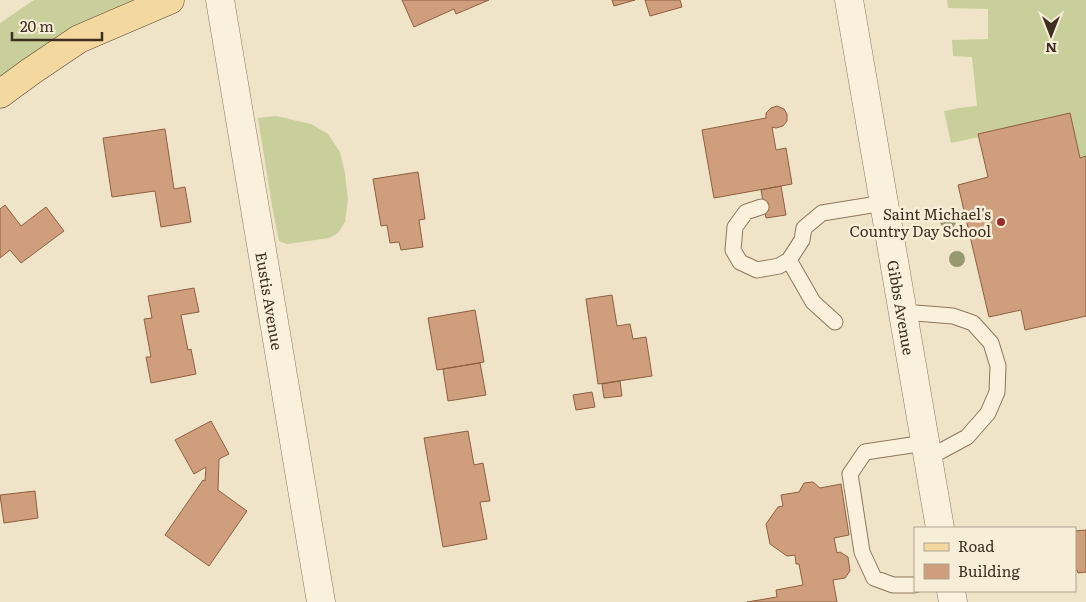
<svg xmlns="http://www.w3.org/2000/svg" width="1086" height="602" font-family="Literata,serif">
<style>
.grass{fill:#c9cf9b}
.building{fill:#cf9f7d;stroke:#8d5f41}
.lines{fill:none;stroke-linecap:round;stroke-linejoin:round}
.service-casing{stroke:#8d765c;stroke-width:17}
.minor-casing{stroke:#8d765c;stroke-width:29}
.tertiary-casing{stroke:#8d765c;stroke-width:29}
.primary-casing{stroke:#5b4430;stroke-width:29}
.service{stroke:#faf1dc;stroke-width:15}
.minor{stroke:#faf1dc;stroke-width:28}
.tertiary{stroke:#faf1dc;stroke-width:28}
.primary{stroke:#f3d9a0;stroke-width:28}
.tree{fill:#96986f}
.poi-dot{fill:#9e2a2b;stroke:#f7eed8;stroke-width:2}
.labels{text-anchor:middle;dominant-baseline:central;stroke-width:5;stroke-linejoin:round;paint-order:stroke}
.poi-label{font-size:15px;fill:#3d2e20;stroke:#f7eed8;text-anchor:end}
.street-label{font-size:15px;fill:#3d2e20;stroke:#f7eed8}
</style>
<rect width="100%" height="100%" fill="#f0e4c8"/>
<!-- grass -->
<path class="grass" d="M 34,0 L 143,0 L 0,82 L 0,23 Z
M 947,0 L 1086,0 L 1086,156 L 1080,158 L 1070,113 L 979,134 L 979,137 L 951,143 L 944,111 L 959,108 L 977,106 L 972,57 L 953,56 L 952,40 L 988,39 L 988,9 L 948,8 Z
M 276,116 L 311,124 L 328,134 L 340,152 L 345,173 L 348,199 L 345,222 L 338,233 L 329,238 L 287,244 L 279,241 L 272,206 L 258,118 Z"/>
<!-- building -->
<path class="building" d="M 402,0 L 489,0 L 456,14 L 454,9 L 414,27 Z
M 612,0 L 635,0 L 614,6 Z
M 645,0 L 680,0 L 682,7 L 650,16 Z
M 777,106 L 784,109 L 787,114 L 787,121 L 783,126 L 776,128 L 772,127 L 776,150 L 786,148 L 792,184 L 714,198 L 702,130 L 766,118 L 766,113 L 771,108 Z
M 1070,113 L 1080,158 L 1086,156 L 1086,316 L 1025,330 L 1021,310 L 989,317 L 958,185 L 988,177 L 978,134 Z
M 165,129 L 174,189 L 185,187 L 191,222 L 161,227 L 155,191 L 112,197 L 103,138 Z
M 418,172 L 425,219 L 419,220 L 423,247 L 401,250 L 399,242 L 390,243 L 387,225 L 381,226 L 373,179 Z
M 781,186 L 786,215 L 766,218 L 761,190 Z
M 5,205 L 21,226 L 46,207 L 64,231 L 21,263 L 10,250 L 0,258 L 0,209 Z
M 194,288 L 199,312 L 181,315 L 188,350 L 191,349 L 196,374 L 151,383 L 146,357 L 151,357 L 144,319 L 152,318 L 148,296 Z
M 612,295 L 617,326 L 630,324 L 633,339 L 646,337 L 652,376 L 598,384 L 586,299 Z
M 475,310 L 484,362 L 437,370 L 428,318 Z
M 480,363 L 486,395 L 448,401 L 443,369 Z
M 620,381 L 622,396 L 604,398 L 602,384 Z
M 592,392 L 595,407 L 576,410 L 573,395 Z
M 211,421 L 229,454 L 219,459 L 218,490 L 247,511 L 209,566 L 165,535 L 203,480 L 205,481 L 206,467 L 194,474 L 175,440 Z
M 468,431 L 474,465 L 483,463 L 490,501 L 480,502 L 487,539 L 443,547 L 424,438 Z
M 813,482 L 820,488 L 841,484 L 849,535 L 834,538 L 837,553 L 840,552 L 848,557 L 850,571 L 845,578 L 833,580 L 837,602 L 747,602 L 777,597 L 776,590 L 803,585 L 799,564 L 796,564 L 795,555 L 787,556 L 770,544 L 766,524 L 778,507 L 783,506 L 781,495 L 799,492 L 804,483 Z
M 35,491 L 38,518 L 4,523 L 0,495 Z
M 1086,530 L 1086,572 L 1078,573 L 1077,570 L 1075,570 L 1075,531 Z"/>
<g class="lines">
<defs>
<path id="service" d="M 761,207 L 746,212 L 735,227 L 733,250 L 740,262 L 757,270 L 779,266 L 789,260
M 903,312 L 953,316 L 973,323 L 991,343 L 998,366 L 997,392 L 988,413 L 967,437 L 928,458
M 835,322 L 813,302 L 789,260 L 802,240 L 804,228 L 822,213 L 884,203
M 915,585 L 893,585 L 874,578 L 862,552 L 850,474 L 865,452 L 925,443"/>
<g id="minor">
<path id="s1" d="M 849,0 L 940,528"/>
<path d="M 951,591 L 953,602"/>
</g>
<g id="tertiary">
<path id="s2" d="M 220,0 L 321,602"/>
</g>
<path id="primary" d="M 0,94 L 30,72 L 79,39 L 170,0"/>
</defs>
<!-- service casing -->
<use href="#service" class="service-casing"/>
<!-- minor casing -->
<use href="#minor" class="minor-casing"/>
<!-- tertiary casing -->
<use href="#tertiary" class="tertiary-casing"/>
<!-- primary casing -->
<use href="#primary" class="primary-casing"/>
<!-- service -->
<use href="#service" class="service"/>
<!-- minor -->
<use href="#minor" class="minor"/>
<!-- tertiary -->
<use href="#tertiary" class="tertiary"/>
<!-- primary -->
<use href="#primary" class="primary"/>
</g>
<!-- trees -->
<g class="tree">
<circle cx="948" cy="221" r="8"/>
<circle cx="957" cy="259" r="8"/>
</g>
<!-- markers -->
<circle class="poi-dot" cx="1001" cy="222" r="5"/>
<g class="labels">
<!-- poi labels -->
<g class="poi-label">
<text x="991" y="213">Saint Michael's<tspan x="991" dy="17">Country Day School</tspan></text>
</g>
<!-- street labels -->
<g class="street-label">
<text stroke="none"><textPath href="#s2" startOffset="305">Eustis Avenue</textPath></text>
<text stroke="none"><textPath href="#s1" startOffset="312">Gibbs Avenue</textPath></text>
</g>
</g>
<!-- legend -->
<rect x="914" y="527" width="162" height="65" fill="#f7eed8" stroke="#ada18e"/>
<rect x="924" y="543" width="25" height="8" fill="#f3d9a0" stroke="#ada18e"/>
<text x="958" y="552" font-size="15" fill="#3d2e20">Road</text>
<rect x="924" y="564" width="25" height="15" fill="#cf9f7d" stroke="#ada18e"/>
<text x="958" y="577" font-size="15" fill="#3d2e20">Building</text>
<!-- north arrow -->
<g transform="translate(1051 35) rotate(180)" stroke="#f7eed8" stroke-width="4" paint-order="stroke">
<path d="M0-4L9 19L0 12L-9 19Z" fill="#3d2e20"/>
<text y="-8" font-size="14" font-weight="bold" text-anchor="middle" fill="#3d2e20">N</text>
</g>
<!-- scale -->
<path d="M12 32v8h90v-8" fill="none" stroke="#3d2e20" stroke-width="2.5"/>
<text x="20" y="32" font-size="15" fill="#3d2e20" stroke="#f7eed8" stroke-width="4" paint-order="stroke">20 m</text>
</svg>
